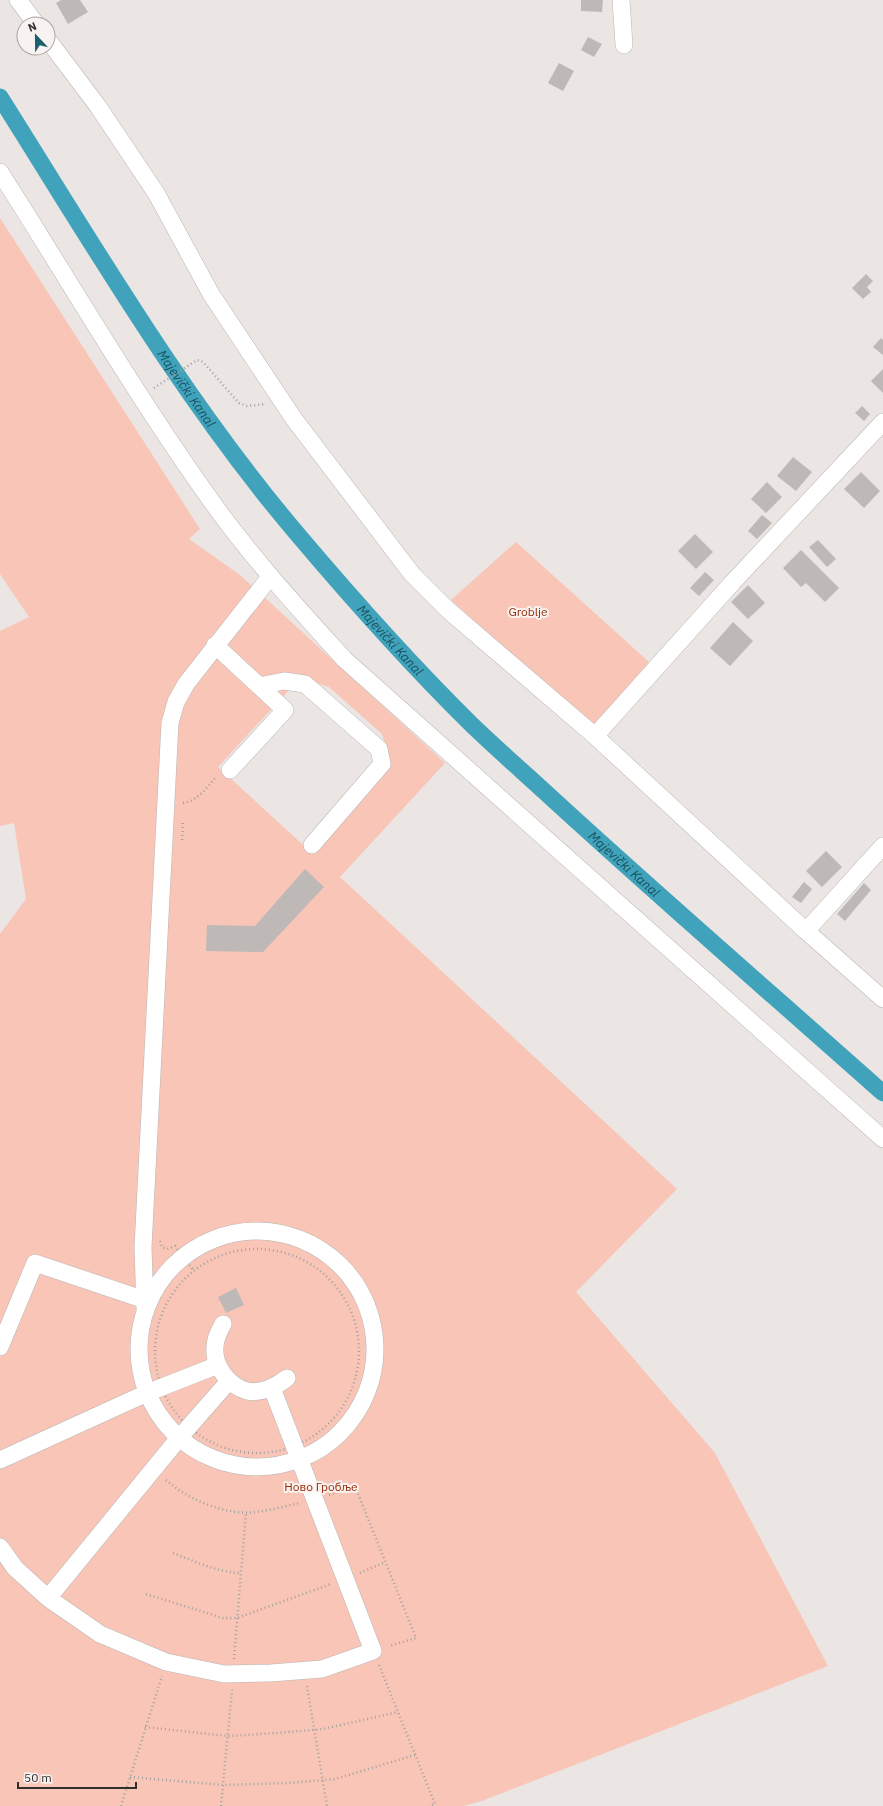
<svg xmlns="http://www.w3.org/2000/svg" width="883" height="1806" font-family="'IBM Plex Sans',sans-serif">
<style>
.green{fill:#f8c5b7;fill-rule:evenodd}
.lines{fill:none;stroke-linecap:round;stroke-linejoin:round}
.canal{stroke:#40a3bb;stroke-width:17}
.building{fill:#beb8b7}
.minor-casing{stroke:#bbb6b4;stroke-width:18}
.path{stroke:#a5a19f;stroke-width:2.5;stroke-dasharray:1 3;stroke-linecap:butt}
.minor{stroke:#fff;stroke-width:17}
.labels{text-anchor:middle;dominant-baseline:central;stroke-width:4;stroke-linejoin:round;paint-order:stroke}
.park-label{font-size:12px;fill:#992b07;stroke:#f8f2f1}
.water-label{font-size:13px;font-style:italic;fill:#18505d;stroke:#f8f2f1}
</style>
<rect width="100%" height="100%" fill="#ebe5e3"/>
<!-- green -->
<path class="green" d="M 0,218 L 200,529 L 189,539 L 240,575 L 445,763 L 340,877 L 677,1189 L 576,1292 L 715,1453 L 828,1666 L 482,1801 L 463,1806 L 0,1806 L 0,934 L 26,899 L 14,823 L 0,826 L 0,631 L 29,617 L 0,574 ZM 300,678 L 329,687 L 382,734 L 391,767 L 313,854 L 218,767 Z
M 516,542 L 649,662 L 592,727 L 451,600 Z"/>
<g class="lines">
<!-- canal -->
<path class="canal" id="s1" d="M 0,97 C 94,246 184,401 299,536 C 354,601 411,665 472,725 C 499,751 528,776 556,802 C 664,901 774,996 883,1093"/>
</g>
<!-- building -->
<path class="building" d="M 61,0 L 80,0 L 88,12 L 68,24 L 56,3 Z
M 581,0 L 603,0 L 602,12 L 581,11 Z
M 588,37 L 602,44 L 594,57 L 581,50 Z
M 559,63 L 574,71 L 563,91 L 548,83 Z
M 866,274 L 873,281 L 867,287 L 871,292 L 863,299 L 852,288 Z
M 881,338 L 883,340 L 883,355 L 873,347 Z
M 883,369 L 883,393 L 871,381 Z
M 862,406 L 870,414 L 864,421 L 855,413 Z
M 793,457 L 812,472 L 796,491 L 777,476 Z
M 861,472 L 880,491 L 864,508 L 844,489 Z
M 767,482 L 782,497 L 766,513 L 751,499 Z
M 762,515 L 772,523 L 757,539 L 748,531 Z
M 695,534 L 713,552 L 696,569 L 678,551 Z
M 818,540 L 836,559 L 827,567 L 809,547 Z
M 801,550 L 839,588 L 825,602 L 806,583 L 801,587 L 783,568 Z
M 705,572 L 714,580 L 699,596 L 690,588 Z
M 748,585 L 765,603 L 748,619 L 731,602 Z
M 733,622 L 753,641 L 730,666 L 710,648 Z
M 826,851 L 842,867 L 822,887 L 806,871 Z
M 305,869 L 324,887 L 263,952 L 206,951 L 207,925 L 255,926 Z
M 804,882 L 812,889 L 801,903 L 792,897 Z
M 864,883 L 871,890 L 845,921 L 837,914 Z
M 236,1288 L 244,1305 L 226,1313 L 218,1297 Z"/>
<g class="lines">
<defs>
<path id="minor" d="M 18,0 L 36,24
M 621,0 L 624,45
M 48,40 L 97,105 L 156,193 L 211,294 L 294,419 L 412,574 L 448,610 L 595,736 L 806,931 L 883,999
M 0,172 C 70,282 136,396 212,502 C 252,558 298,608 344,659 L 883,1139
M 215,645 L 285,710 L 230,770
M 259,686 L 284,681 L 305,684 L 379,749 L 382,764 L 312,845
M 595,736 L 733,582 L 883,422
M 806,931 L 883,846
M139 1349a118 118 0 1 1 236 0a118 118 0 1 1-236 0Z
M 145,1310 L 143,1247 L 170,723 L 176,702 L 186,684 L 270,577
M 223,1324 C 219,1331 215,1339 215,1347 C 213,1366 229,1386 247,1391 C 261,1394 277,1386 287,1378
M 0,1347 L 35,1263 L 145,1300
M 0,1460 L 147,1393 L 218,1365
M 0,1547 L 15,1568 L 48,1598 L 100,1634 L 166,1662 L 224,1674 L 271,1673 L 322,1669 L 373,1651 L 272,1388
M 48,1598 L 179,1438 L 229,1381"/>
</defs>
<!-- minor casing -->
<use href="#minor" class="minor-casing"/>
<!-- path -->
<path class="path" d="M 154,388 L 197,360 L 203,362 L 239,403 L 247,406 L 266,404
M 183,803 C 198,801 207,787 216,777
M 182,840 L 183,821
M 160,1241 L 162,1247 L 167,1249 L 175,1246 L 194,1271
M155 1351a102 102 0 1 1 204 0a102 102 0 1 1-204 0Z
M 166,1480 C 189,1500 226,1516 257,1512 C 271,1510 286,1506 300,1503
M 329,1495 L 355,1486 L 416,1638 L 389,1646
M 173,1553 C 196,1562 217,1572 241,1573
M 360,1573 L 385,1562
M 146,1594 L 223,1618 L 237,1618 L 331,1584
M 234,1659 L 246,1512
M 379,1665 L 435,1804 L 429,1806
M 307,1686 L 327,1806
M 145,1727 L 228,1736 L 277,1733 L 323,1729 L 398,1712
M 130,1777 L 223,1785 L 288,1783 L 335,1779 L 415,1755
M 121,1806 L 162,1676
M 221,1806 L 232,1690"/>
<!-- minor -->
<use href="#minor" class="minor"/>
</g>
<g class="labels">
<!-- park labels -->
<g class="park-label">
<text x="528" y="611">Groblje</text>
<text x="321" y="1486">Ново Гробље</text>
</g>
<!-- water labels -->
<g class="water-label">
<text stroke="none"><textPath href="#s1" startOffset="346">Majevički Kanal</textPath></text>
<text stroke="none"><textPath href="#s1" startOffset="670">Majevički Kanal</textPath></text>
<text stroke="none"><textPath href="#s1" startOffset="994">Majevički Kanal</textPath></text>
</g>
</g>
<!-- north arrow -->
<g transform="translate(36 36) rotate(338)"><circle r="19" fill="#f8f2f1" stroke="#a8a4a3"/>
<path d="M0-3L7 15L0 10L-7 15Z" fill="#196071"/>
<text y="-6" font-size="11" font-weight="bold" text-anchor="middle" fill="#312e2e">N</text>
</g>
<!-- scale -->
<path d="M18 1782v6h118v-6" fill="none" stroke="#312e2e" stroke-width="2"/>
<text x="24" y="1782" font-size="12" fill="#312e2e" stroke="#f8f2f1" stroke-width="3" paint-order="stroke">50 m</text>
</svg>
